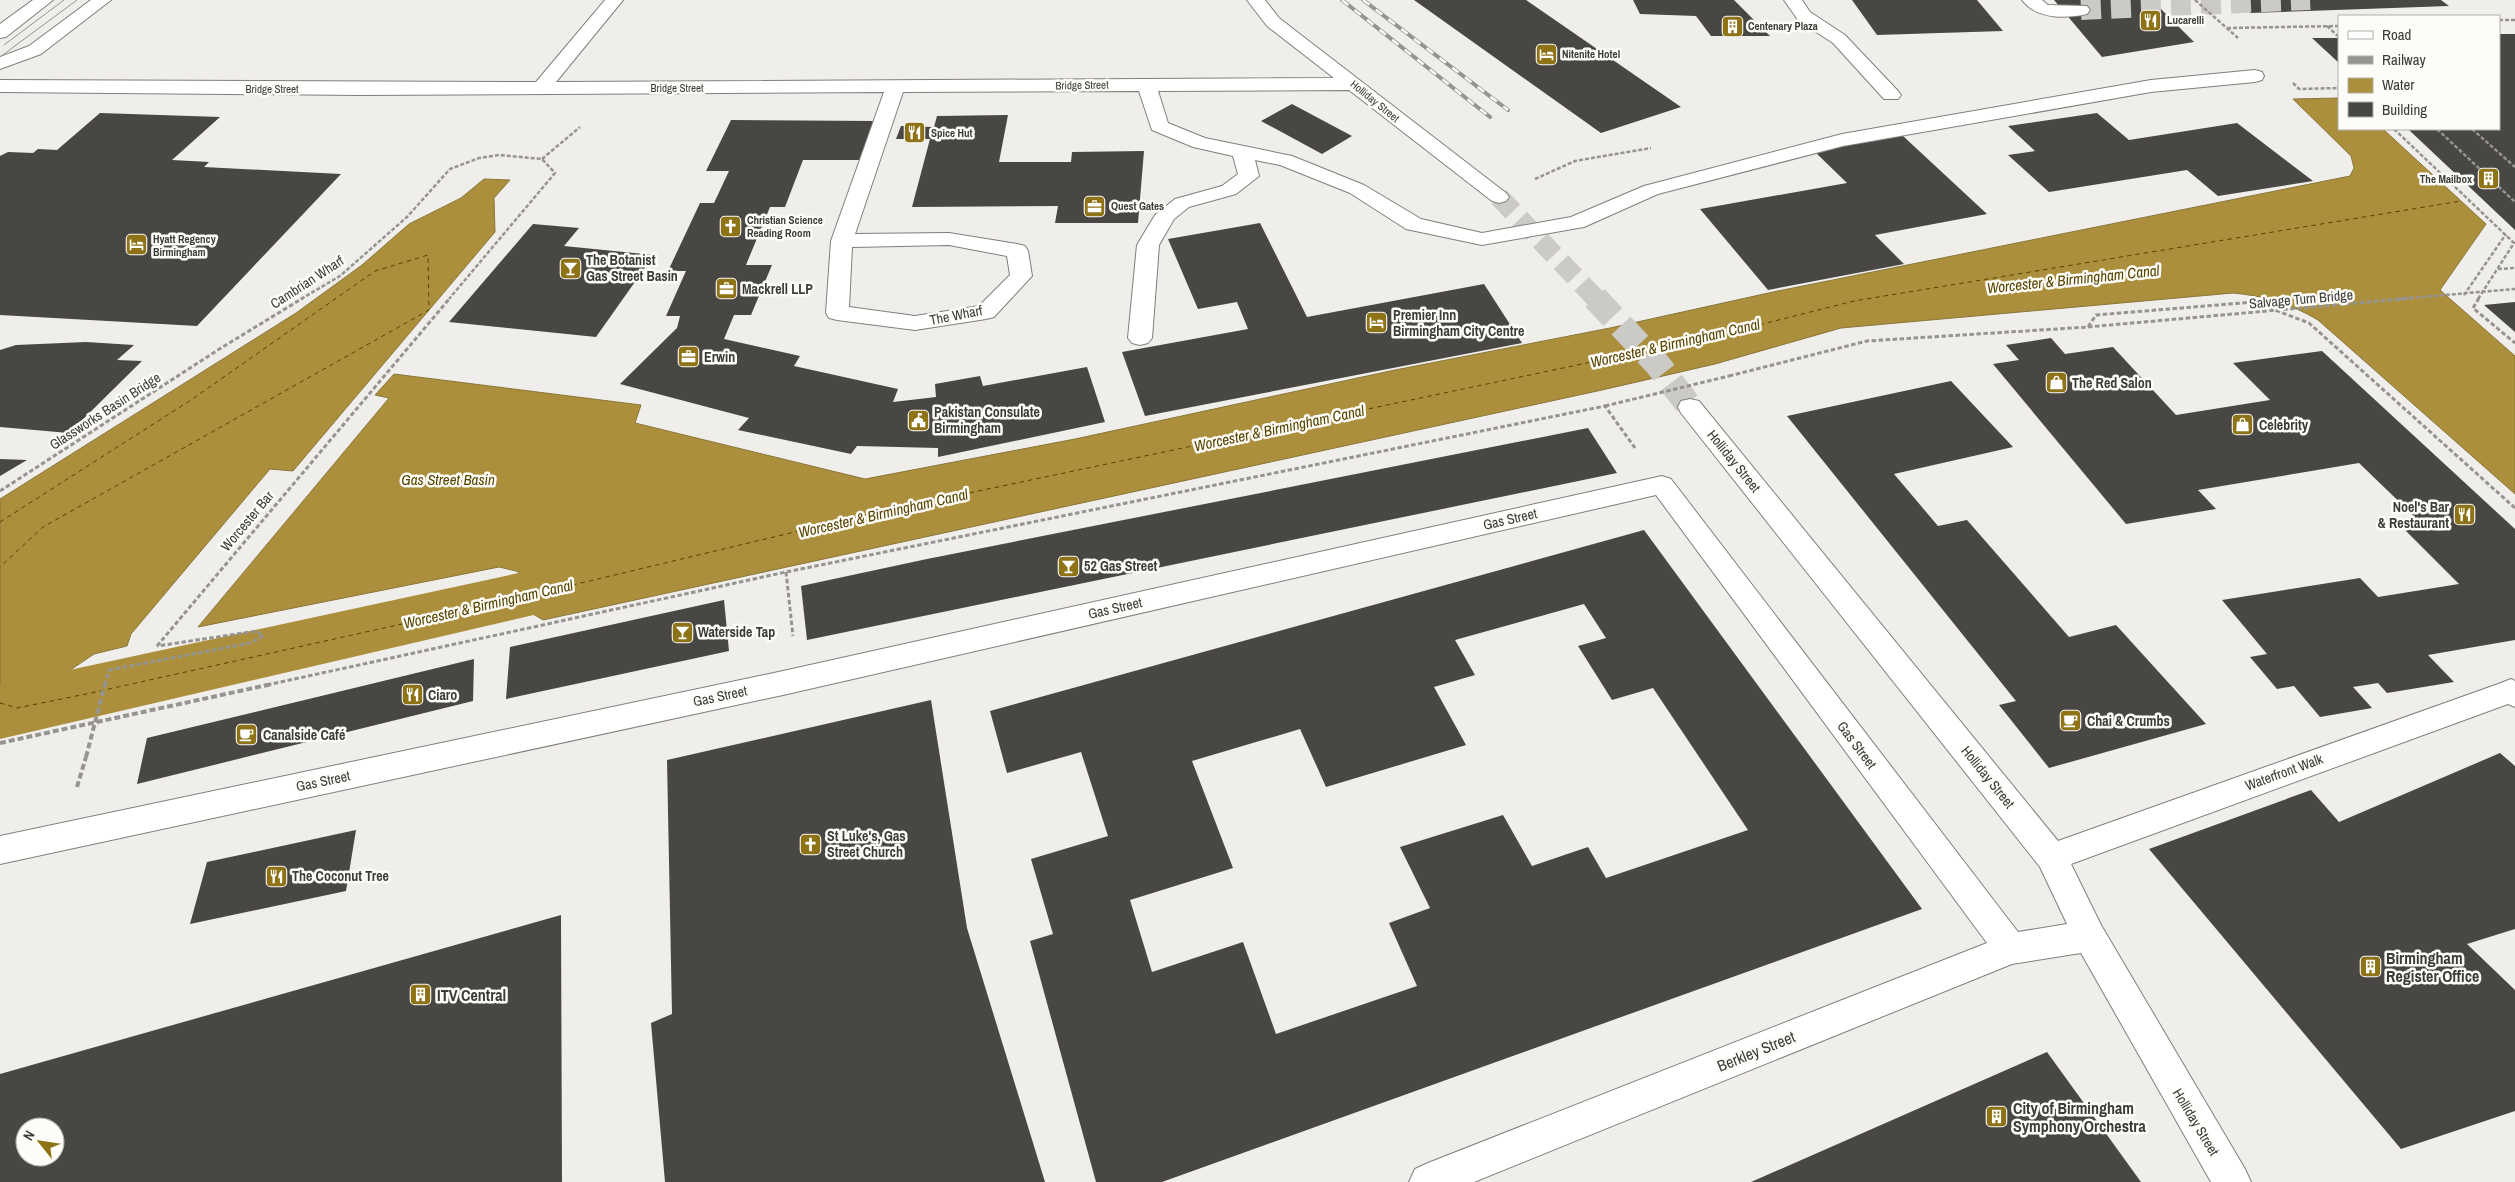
<svg xmlns="http://www.w3.org/2000/svg" width="2515" height="1182" font-family="'Archivo Narrow',sans-serif">
<style>
.water{fill:#ab8f3c;stroke:#8a763b}
.lines{fill:none;stroke-linecap:round;stroke-linejoin:round}
.canal{fill:#ab8f3c;fill-rule:evenodd}
.ferry{stroke:#574300;stroke-width:1;stroke-dasharray:4.5 4;stroke-linecap:butt}
.building{fill:#494744;fill-rule:evenodd}
.minor-tunnel-far1{stroke:#cccac7;stroke-width:20;stroke-dasharray:20 10;stroke-linecap:butt}
.minor-tunnel{stroke:#cccac7;stroke-width:26;stroke-dasharray:26 12;stroke-linecap:butt}
.minor-casing{stroke:#817f7b;stroke-width:2}
.path-far2{stroke:#969492;stroke-width:2.5;stroke-dasharray:4 2;stroke-linecap:butt}
.path-far1{stroke:#969492;stroke-width:3;stroke-dasharray:4.5 2.5;stroke-linecap:butt}
.path{stroke:#969492;stroke-width:4;stroke-dasharray:6 3;stroke-linecap:butt}
.minor{fill:#fff;fill-rule:evenodd}
.tram{stroke:#959491;stroke-width:1}
.rail-casing{stroke:#959491;stroke-width:4}
.rail{stroke:#fdfcf7;stroke-width:2.5;stroke-dasharray:8;stroke-linecap:butt}
.path-bridge-far2{stroke:#969492;stroke-width:2.5;stroke-dasharray:4 2;stroke-linecap:butt}
.path-bridge-far1{stroke:#969492;stroke-width:3;stroke-dasharray:4.5 2.5;stroke-linecap:butt}
.path-bridge{stroke:#969492;stroke-width:4;stroke-dasharray:6 3;stroke-linecap:butt}
.labels{text-anchor:middle;dominant-baseline:central;stroke-width:5;stroke-linejoin:round;paint-order:stroke}
.far-poi-label{font-size:11px;font-weight:bold;fill:#3c3b3a;stroke:#fdfcf7;text-anchor:start}
.far-street-label{font-size:11px;fill:#3c3b3a;stroke:#fdfcf7}
.poi-label{font-size:14px;font-weight:bold;fill:#3c3b3a;stroke:#fdfcf7;text-anchor:start}
.street-label{font-size:14px;fill:#3c3b3a;stroke:#fdfcf7}
.water-label{font-size:15px;font-style:italic;fill:#574300;stroke:#fdfcf7}
.near-poi-label{font-size:16px;font-weight:bold;fill:#3c3b3a;stroke:#fdfcf7;text-anchor:start}
.near-street-label{font-size:16px;fill:#3c3b3a;stroke:#fdfcf7}
</style>
<rect width="100%" height="100%" fill="#f0eeea"/>
<!-- water -->
<path class="water" d="M 2339,98 L 2339,129 L 2383,129 L 2486,224 L 2440,290 L 2515,356 L 2515,494 L 2318,320 C 2291,304 2265,296 2233,293 L 1841,328 L 1715,364 L 1602,390 L 543,620 L 510,600 L 512,593 L 530,578 L 516,571 L 499,567 L 198,627 L 389,398 L 375,395 L 394,374 L 641,405 L 635,423 L 865,479 L 1075,439 L 1390,371 L 1610,328 L 1773,292 L 2350,176 L 2354,168 L 2351,156 L 2293,99 Z
M 484,179 L 510,180 L 494,198 L 495,232 L 293,471 L 270,469 L 131,634 L 127,646 L 94,654 L 60,677 L 91,684 L 91,693 L 60,720 L 0,733 L 0,499 L 296,313 L 362,265 L 409,224 L 461,198 Z"/>
<g class="lines">
<!-- canal -->
<path class="canal" d="M 593,557 L 615,564 L 624,580 L 615,596 L 0,739 L 0,685 Z"/>
<!-- ferry -->
<path class="ferry" d="M 0,522 L 191,400 L 375,271 L 428,255 L 429,310 L 43,527 L 0,567
M 0,703 L 17,708 L 91,693 L 510,600 L 874,513 L 1715,336 L 1854,301 L 2461,201"/>
</g>
<!-- building -->
<path class="building" d="M 1414,0 L 1526,0 L 1681,107 L 1601,133 Z
M 1633,0 L 1734,0 L 1770,36 L 1711,36 L 1696,16 L 1640,14 Z
M 1852,0 L 1977,0 L 2003,31 L 1877,35 Z
M 2054,0 L 2152,0 L 2194,42 L 2102,57 Z
M 2237,0 L 2441,0 L 2449,6 L 2250,13 Z
M 2499,34 L 2515,34 L 2515,230 L 2408,129 L 2499,129 Z
M 2312,38 L 2339,38 L 2339,63 Z
M 1292,104 L 1352,136 L 1322,154 L 1261,121 Z
M 100,113 L 220,117 L 172,160 L 209,162 L 204,167 L 341,174 L 197,326 L 0,315 L 0,156 L 8,152 L 33,153 L 38,149 L 57,150 Z
M 2097,113 L 2129,140 L 2237,123 L 2313,181 L 2218,196 L 2187,170 L 2049,192 L 2008,155 L 2035,151 L 2008,126 Z
M 1008,115 L 999,162 L 1071,162 L 1072,152 L 1144,151 L 1138,223 L 1055,223 L 1058,206 L 912,207 L 930,139 L 896,139 L 901,126 L 934,127 L 937,116 Z
M 731,120 L 874,121 L 860,160 L 803,160 L 785,207 L 770,207 L 746,265 L 772,265 L 751,315 L 734,315 L 724,339 L 800,356 L 794,366 L 898,389 L 893,402 L 936,397 L 935,384 L 980,376 L 983,386 L 1087,367 L 1105,422 L 938,457 L 938,448 L 857,446 L 851,454 L 738,430 L 749,418 L 620,384 L 677,328 L 680,316 L 666,316 L 686,271 L 668,271 L 700,203 L 714,203 L 729,171 L 706,171 Z
M 1903,136 L 1987,214 L 1875,235 L 1904,264 L 1768,290 L 1700,209 L 1847,183 L 1814,151 Z
M 1260,223 L 1307,317 L 1484,284 L 1522,343 L 1145,416 L 1122,352 L 1248,329 L 1237,302 L 1198,309 L 1168,239 Z
M 533,224 L 579,228 L 564,246 L 654,255 L 596,337 L 449,322 Z
M 2515,302 L 2515,332 L 2484,305 Z
M 2051,338 L 2065,354 L 2113,347 L 2176,415 L 2270,400 L 2233,363 L 2322,351 L 2515,529 L 2515,640 L 2428,655 L 2454,682 L 2387,693 L 2378,683 L 2353,687 L 2372,708 L 2320,717 L 2294,686 L 2277,689 L 2250,657 L 2267,654 L 2222,600 L 2360,578 L 2378,597 L 2459,584 L 2395,520 L 2415,517 L 2359,463 L 2198,490 L 2216,509 L 2126,524 L 1993,364 L 2019,360 L 2006,345 Z
M 86,342 L 134,345 L 117,360 L 142,361 L 69,433 L 0,427 L 0,350 L 16,345 Z
M 1951,381 L 2013,447 L 1894,474 L 1938,526 L 1967,520 L 2069,637 L 2116,625 L 2206,724 L 2049,768 L 1999,705 L 2016,701 L 1787,416 Z
M 1588,428 L 1617,473 L 807,640 L 801,586 L 927,559 Z
M 0,459 L 27,460 L 0,476 Z
M 1644,530 L 1922,909 L 1162,1182 L 1096,1182 L 1030,941 L 1053,934 L 1031,859 L 1108,836 L 1081,752 L 1007,773 L 990,711 ZM 1584,604 L 1606,638 L 1578,646 L 1612,700 L 1653,688 L 1748,830 L 1606,878 L 1588,847 L 1532,866 L 1503,815 L 1400,847 L 1430,908 L 1389,923 L 1417,986 L 1276,1034 L 1243,942 L 1152,972 L 1130,900 L 1233,868 L 1192,761 L 1300,729 L 1326,787 L 1466,745 L 1434,687 L 1475,675 L 1455,640 Z
M 724,600 L 729,651 L 506,699 L 510,647 Z
M 474,659 L 473,701 L 137,784 L 147,738 Z
M 931,700 L 967,928 L 1045,1182 L 665,1182 L 651,1023 L 672,1014 L 667,760 Z
M 2500,753 L 2515,766 L 2515,929 L 2467,944 L 2515,990 L 2515,1111 L 2401,1149 L 2149,849 L 2311,790 L 2339,822 Z
M 356,830 L 346,891 L 190,924 L 207,862 Z
M 561,915 L 562,1182 L 0,1182 L 0,1074 ZM 25,1127 L 55,1127 L 55,1157 L 25,1157 Z
M 2047,1052 L 2141,1182 L 1751,1182 Z"/>
<g class="lines">
<!-- minor-tunnel-far1 -->
<path class="minor-tunnel-far1" d="M 2081,10 L 2310,0
M 1499,197 L 1596,299"/>
<!-- minor-tunnel -->
<path class="minor-tunnel" d="M 1595,298 L 1658,365 L 1690,407"/>
<defs>
<path id="minor" d="M 33,0 L 53,0 L 6,37 L 0,38 L 0,24 Z
M 91,0 L 111,0 L 41,54 L 0,69 L 0,57 L 29,46 Z
M 605,0 L 623,0 L 556,82 L 1334,78 L 1267,26 L 1247,0 L 1265,0 L 1279,18 L 1506,193 L 1509,197 L 1506,201 L 1499,203 L 1492,201 L 1349,90 L 1158,91 L 1168,123 L 1205,138 L 1292,156 L 1364,185 L 1421,219 L 1482,233 L 1571,217 L 1644,186 L 1842,134 L 2151,80 L 2255,70 L 2262,72 L 2264,76 L 2262,80 L 2255,82 L 2151,92 L 1843,146 L 1658,194 L 1584,227 L 1482,245 L 1406,229 L 1350,193 L 1280,165 L 1255,160 L 1259,176 L 1236,194 L 1189,207 L 1174,219 L 1159,245 L 1152,338 L 1148,343 L 1140,345 L 1132,343 L 1128,338 L 1137,245 L 1155,215 L 1175,199 L 1222,186 L 1238,174 L 1233,156 L 1193,147 L 1152,130 L 1139,91 L 903,92 L 855,234 L 949,233 L 1017,244 L 1025,246 L 1028,251 L 1032,276 L 994,317 L 986,319 L 915,330 L 837,320 L 829,318 L 826,313 L 831,241 L 884,92 L 361,95 L 0,92 L 0,80 L 536,82 ZM 949,245 L 1007,256 L 1010,275 L 979,306 L 915,316 L 849,307 L 852,247 Z
M 1784,0 L 1802,0 L 1810,12 L 1845,35 L 1898,91 L 1901,95 L 1898,99 L 1884,99 L 1833,43 L 1798,20 Z
M 2022,0 L 2042,0 L 2048,5 L 2087,6 L 2090,10 L 2087,14 C 2066,19 2036,19 2022,0 Z
M 1690,399 L 1699,401 L 2058,841 L 2501,683 L 2511,679 L 2515,681 L 2515,707 L 2508,704 L 2071,864 L 2101,925 L 2245,1169 L 2251,1182 L 2211,1182 L 2081,953 L 2012,964 L 1474,1182 L 1409,1182 L 1415,1169 L 1428,1163 L 1987,943 L 1656,495 L 783,695 L 0,864 L 0,836 L 783,671 L 1662,476 L 1671,479 L 2018,932 L 2067,924 L 2040,867 L 1681,413 L 1678,407 L 1681,401 Z"/>
</defs>
<!-- minor casing -->
<use href="#minor" class="minor-casing"/>
<!-- path-far2 -->
<path class="path-far2" d="M 2195,0 L 2238,38
M 2499,20 L 2515,20
M 2327,26 L 2339,37
M 2227,28 L 2339,26
M 2293,83 L 2299,89 L 2339,88
M 2394,129 L 2514,243 L 2478,299
M 2437,129 L 2515,202
M 2472,129 L 2515,167
M 542,159 L 580,127
M 1535,179 L 1575,161 L 1651,148
M 2498,269 L 2515,268
M 2464,295 L 2506,234
M 301,299 L 340,276 L 407,217 L 450,169 L 479,158 L 499,155 L 542,159 L 555,173 L 449,299"/>
<!-- path-far1 -->
<path class="path-far1" d="M 2479,298 L 2473,308 L 2515,343
M 1729,376 L 1867,341 L 2088,327 L 2096,315 L 2254,302 L 2309,323 L 2515,508
M 0,491 L 221,348 L 303,298
M 786,572 L 793,636
M 157,646 L 450,298
M 109,670 L 250,643 L 263,636 L 257,631 L 157,646
M 267,685 L 786,572 L 1605,406 L 1635,448"/>
<!-- path -->
<path class="path" d="M 0,743 L 272,684
M 77,787 L 86,757"/>
<!-- minor -->
<use href="#minor" class="minor"/>
<!-- tram -->
<path class="tram" d="M 4,45 L 64,0
M 0,57 L 77,0"/>
<defs>
<path id="rail" d="M 1342,0 L 1490,117
M 1363,0 L 1508,110"/>
</defs>
<!-- rail casing -->
<use href="#rail" class="rail-casing"/>
<!-- rail -->
<use href="#rail" class="rail"/>
<!-- path-bridge-far2 -->
<path class="path-bridge-far2" d="M 2398,299 L 2515,289"/>
<!-- path-bridge-far1 -->
<path class="path-bridge-far1" d="M 2088,327 L 2412,298
M 1605,406 L 1729,376
M 105,685 L 109,670"/>
<!-- path-bridge -->
<path class="path-bridge" d="M 86,757 L 105,684"/>
</g>
<!-- icons -->
<defs>
<symbol id="restaurant-square" viewBox="-11 -11 22 22"><rect x="-9" y="-9" width="18" height="18" rx="4" fill="#8e7216" stroke="#fdfcf7"/><path d="M-5-6h1v4h1v-4h1v4h1v-4h1v5L-1.5 .5V6h-2V.5L-5-1ZM5-6V6H3V1.5H1.5Q1.5-4 5-6Z" fill="#fff"/></symbol>
<symbol id="building-square" viewBox="-11 -11 22 22"><rect x="-9" y="-9" width="18" height="18" rx="4" fill="#8e7216" stroke="#fdfcf7"/><path d="M-4-6H4V6H1V3H-1V6H-4ZM-2.5-4.3h1.7v1.8h-1.7ZM.8-4.3h1.7v1.8H.8ZM-2.5-1h1.7V.8h-1.7ZM.8-1h1.7V.8H.8Z" fill="#fff"/></symbol>
<symbol id="hotel-square" viewBox="-11 -11 22 22"><rect x="-9" y="-9" width="18" height="18" rx="4" fill="#8e7216" stroke="#fdfcf7"/><path d="M-6-4.5h1.5V1H6V5H4.5V3h-9V5H-6ZM-4 0a1.8 1.8 0 1 1 3.6 0ZM.5 0V-2.5h3Q6-2.5 6 0Z" fill="#fff"/></symbol>
<symbol id="office-square" viewBox="-11 -11 22 22"><rect x="-9" y="-9" width="18" height="18" rx="4" fill="#8e7216" stroke="#fdfcf7"/><path d="M-6-3h4V-5.5h4V-3h4V5H-6ZM-1-4.5V-3h2v-1.5ZM-6 0V1H6V0Z" fill="#fff"/></symbol>
<symbol id="church-square" viewBox="-11 -11 22 22"><rect x="-9" y="-9" width="18" height="18" rx="4" fill="#8e7216" stroke="#fdfcf7"/><path d="M-1.2-6h2.4v3.5h3.3v2.4h-3.3V6h-2.4V-.1h-3.3v-2.4h3.3Z" fill="#fff"/></symbol>
<symbol id="bar-square" viewBox="-11 -11 22 22"><rect x="-9" y="-9" width="18" height="18" rx="4" fill="#8e7216" stroke="#fdfcf7"/><path d="M-6-5H6L.8 .8V4.5H3.5V6h-7V4.5H-.8V.8Z" fill="#fff"/></symbol>
<symbol id="shop-square" viewBox="-11 -11 22 22"><rect x="-9" y="-9" width="18" height="18" rx="4" fill="#8e7216" stroke="#fdfcf7"/><path d="M-5-2.5h2.3a2.7 3.5 0 0 1 5.4 0H5L5.5 6h-11ZM-1.5-2.5h3a1.5 2.3 0 0 0-3 0Z" fill="#fff"/></symbol>
<symbol id="civic-square" viewBox="-11 -11 22 22"><rect x="-9" y="-9" width="18" height="18" rx="4" fill="#8e7216" stroke="#fdfcf7"/><path d="M-.6-6.5H3V-4.5H.6V-3L4-1V1h2V6H-6V1h2V-1L-.6-3ZM-1.2 2.5V6h2.4V2.5Z" fill="#fff"/></symbol>
<symbol id="cafe-square" viewBox="-11 -11 22 22"><rect x="-9" y="-9" width="18" height="18" rx="4" fill="#8e7216" stroke="#fdfcf7"/><path d="M-5.5-4.5H6V0H3Q3 3.5 0 3.5H-2.5Q-5.5 3.5-5.5 0ZM3-3.2v2h1.7v-2ZM-6 4.5H4V6H-6Z" fill="#fff"/></symbol>
</defs>
<g fill-rule="evenodd">
<use href="#restaurant-square" x="2138" y="8" width="25" height="25"/>
<use href="#building-square" x="1720" y="14" width="25" height="25"/>
<use href="#hotel-square" x="1534" y="42" width="25" height="25"/>
<use href="#restaurant-square" x="902" y="120" width="25" height="25"/>
<use href="#building-square" x="2476" y="166" width="25" height="25"/>
<use href="#office-square" x="1082" y="194" width="25" height="25"/>
<use href="#church-square" x="718" y="214" width="25" height="25"/>
<use href="#hotel-square" x="124" y="232" width="25" height="25"/>
<use href="#bar-square" x="558" y="256" width="25" height="25"/>
<use href="#office-square" x="714" y="276" width="25" height="25"/>
<use href="#hotel-square" x="1364" y="310" width="25" height="25"/>
<use href="#office-square" x="676" y="344" width="25" height="25"/>
<use href="#shop-square" x="2044" y="370" width="25" height="25"/>
<use href="#civic-square" x="906" y="408" width="25" height="25"/>
<use href="#shop-square" x="2230" y="412" width="25" height="25"/>
<use href="#restaurant-square" x="2452" y="502" width="25" height="25"/>
<use href="#bar-square" x="1056" y="554" width="25" height="25"/>
<use href="#bar-square" x="670" y="620" width="25" height="25"/>
<use href="#restaurant-square" x="400" y="682" width="25" height="25"/>
<use href="#cafe-square" x="2058" y="708" width="25" height="25"/>
<use href="#cafe-square" x="234" y="722" width="25" height="25"/>
<use href="#church-square" x="798" y="832" width="25" height="25"/>
<use href="#restaurant-square" x="264" y="864" width="25" height="25"/>
<use href="#building-square" x="2358" y="954" width="25" height="25"/>
<use href="#building-square" x="408" y="982" width="25" height="25"/>
<use href="#building-square" x="1984" y="1104" width="25" height="25"/>
</g>
<g class="labels">
<!-- far-poi labels -->
<g class="far-poi-label">
<text x="2167" y="20">Lucarelli</text>
<text x="1748" y="26">Centenary Plaza</text>
<text x="1562" y="54">Nitenite Hotel</text>
<text x="931" y="133">Spice Hut</text>
<text x="2472" y="179" text-anchor="end">The Mailbox</text>
<text x="1111" y="206">Quest Gates</text>
<text x="747" y="220">Christian Science<tspan x="747" dy="13">Reading Room</tspan></text>
<text x="153" y="239">Hyatt Regency<tspan x="153" dy="13">Birmingham</tspan></text>
</g>
<!-- far-street labels -->
<g class="far-street-label">
<text transform="translate(1082 85) rotate(-1)">Bridge Street</text>
<text x="677" y="88">Bridge Street</text>
<text x="272" y="89">Bridge Street</text>
<text transform="translate(1375 101) rotate(39)">Holliday Street</text>
</g>
<!-- poi labels -->
<g class="poi-label">
<text x="586" y="260">The Botanist<tspan x="586" dy="16">Gas Street Basin</tspan></text>
<text x="742" y="289">Mackrell LLP</text>
<text x="1393" y="315">Premier Inn<tspan x="1393" dy="16">Birmingham City Centre</tspan></text>
<text x="704" y="357">Erwin</text>
<text x="2072" y="383">The Red Salon</text>
<text x="934" y="412">Pakistan Consulate<tspan x="934" dy="16">Birmingham</tspan></text>
<text x="2259" y="425">Celebrity</text>
<text x="2449" y="507" text-anchor="end">Noel's Bar<tspan x="2449" dy="16">&amp; Restaurant</tspan></text>
<text x="1084" y="566">52 Gas Street</text>
<text x="698" y="632">Waterside Tap</text>
<text x="428" y="695">Ciaro</text>
<text x="2087" y="721">Chai &amp; Crumbs</text>
<text x="263" y="735">Canalside Café</text>
<text x="827" y="836">St Luke's, Gas<tspan x="827" dy="16">Street Church</tspan></text>
<text x="292" y="876">The Coconut Tree</text>
</g>
<!-- street labels -->
<g class="street-label">
<text transform="translate(307 282) rotate(-33)">Cambrian Wharf</text>
<text transform="translate(2301 299) rotate(-5)">Salvage Turn Bridge</text>
<text transform="translate(956 315) rotate(-11)">The Wharf</text>
<text transform="translate(105 411) rotate(-33)">Glassworks Basin Bridge</text>
<text transform="translate(1734 461) rotate(51)">Holliday Street</text>
<text transform="translate(1510 519) rotate(-13)">Gas Street</text>
<text transform="translate(247 521) rotate(-50)">Worcester Bar</text>
<text transform="translate(1115 608) rotate(-13)">Gas Street</text>
<text transform="translate(720 696) rotate(-12)">Gas Street</text>
<text transform="translate(1857 745) rotate(53)">Gas Street</text>
<text transform="translate(2284 772) rotate(-20)">Waterfront Walk</text>
<text transform="translate(1988 777) rotate(51)">Holliday Street</text>
<text transform="translate(323 781) rotate(-12)">Gas Street</text>
<text transform="translate(2196 1122) rotate(59)">Holliday Street</text>
</g>
<!-- water labels -->
<g class="water-label">
<text transform="translate(2073 279) rotate(-6)">Worcester &amp; Birmingham Canal</text>
<text transform="translate(1675 343) rotate(-13)">Worcester &amp; Birmingham Canal</text>
<text transform="translate(1279 428) rotate(-12)">Worcester &amp; Birmingham Canal</text>
<text x="448" y="479">Gas Street Basin</text>
<text transform="translate(883 513) rotate(-13)">Worcester &amp; Birmingham Canal</text>
<text transform="translate(488 604) rotate(-13)">Worcester &amp; Birmingham Canal</text>
</g>
<!-- near-poi labels -->
<g class="near-poi-label">
<text x="2386" y="958">Birmingham<tspan x="2386" dy="18">Register Office</tspan></text>
<text x="437" y="995">ITV Central</text>
<text x="2013" y="1108">City of Birmingham<tspan x="2013" dy="18">Symphony Orchestra</tspan></text>
</g>
<!-- near-street labels -->
<g class="near-street-label">
<text transform="translate(1756 1051) rotate(-22)">Berkley Street</text>
</g>
</g>
<!-- legend -->
<rect x="2338" y="15" width="162" height="115" fill="#fdfcf7" stroke="#b0afab"/>
<rect x="2348" y="31" width="25" height="8" fill="#ffffff" stroke="#b0afab"/>
<text x="2382" y="40" font-size="15" fill="#3c3b3a">Road</text>
<rect x="2348" y="56" width="25" height="8" fill="#959491" stroke="#b0afab"/>
<text x="2382" y="65" font-size="15" fill="#3c3b3a">Railway</text>
<rect x="2348" y="78" width="25" height="15" fill="#ab8f3c" stroke="#b0afab"/>
<text x="2382" y="90" font-size="15" fill="#3c3b3a">Water</text>
<rect x="2348" y="102" width="25" height="15" fill="#494744" stroke="#b0afab"/>
<text x="2382" y="115" font-size="15" fill="#3c3b3a">Building</text>
<!-- north arrow -->
<g transform="translate(40 1142) rotate(300)"><circle r="24" fill="#fdfcf7" stroke="#b0afab"/>
<path d="M0-4L9 19L0 12L-9 19Z" fill="#8e7216"/>
<text y="-8" font-size="14" font-weight="bold" text-anchor="middle" fill="#3c3b3a">N</text>
</g>
</svg>
